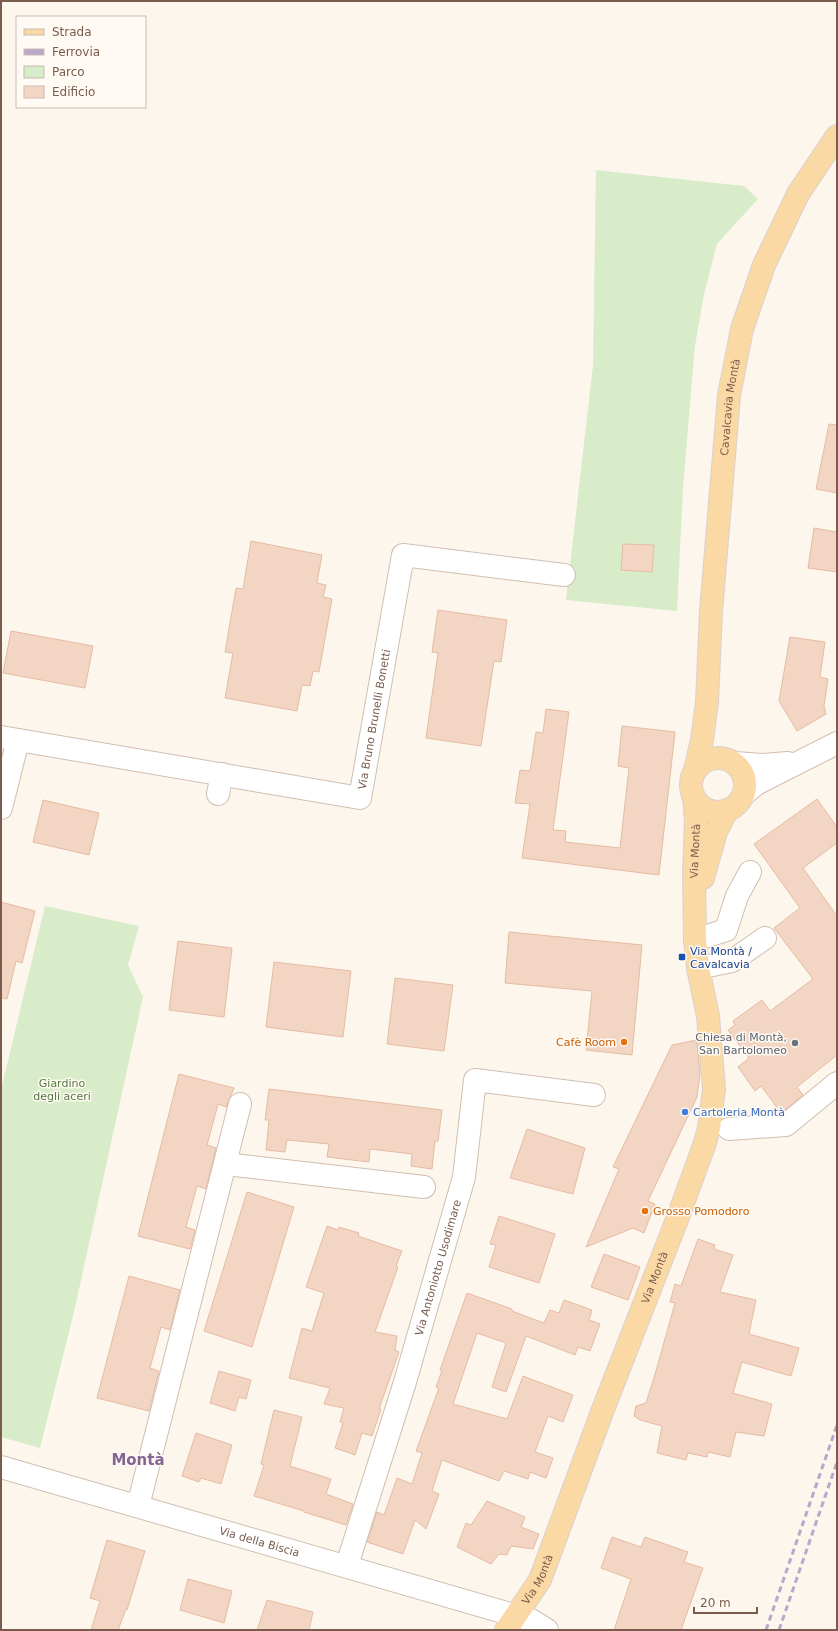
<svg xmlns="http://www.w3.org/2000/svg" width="838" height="1631" font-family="'DejaVu Sans',sans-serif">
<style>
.green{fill:#d8ecc9}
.building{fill:#f3d5c3;stroke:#e6bba3}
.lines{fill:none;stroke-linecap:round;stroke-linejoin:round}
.minor-casing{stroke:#d1beb0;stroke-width:24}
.major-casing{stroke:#dad1cd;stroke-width:24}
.minor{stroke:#fff;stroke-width:22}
.major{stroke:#fbd9a5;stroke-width:22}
.rail{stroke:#b9a8c9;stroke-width:3;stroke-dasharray:6 4;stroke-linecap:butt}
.transit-dot{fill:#1a4fb4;stroke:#fffaf3;stroke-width:1.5}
.food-dot{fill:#e8710a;stroke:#fffaf3;stroke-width:1.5}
.worship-dot{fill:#6b7280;stroke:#fffaf3;stroke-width:1.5}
.shop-dot{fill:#3f7fe0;stroke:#fffaf3;stroke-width:1.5}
.labels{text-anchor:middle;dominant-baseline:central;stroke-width:3;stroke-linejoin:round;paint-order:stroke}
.street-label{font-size:11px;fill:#7a5c4d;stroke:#fffaf3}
.transit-label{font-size:11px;fill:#164399;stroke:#fffaf3;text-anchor:start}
.worship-label{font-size:11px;fill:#5b616d;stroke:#fffaf3;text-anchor:end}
.food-label{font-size:11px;fill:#c56008;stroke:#fffaf3;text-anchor:end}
.park-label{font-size:11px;fill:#537a41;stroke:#fffaf3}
.shop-label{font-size:11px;fill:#366cbe;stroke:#fffaf3;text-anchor:start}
.district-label{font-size:15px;font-weight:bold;fill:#846695;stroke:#fffaf3}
</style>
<rect width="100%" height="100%" fill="#fdf6ec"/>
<!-- green -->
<path class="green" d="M 596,170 L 744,186 L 758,199 L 717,244 L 704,294 L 695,346 L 683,488 L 677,611 L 566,600 L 593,365 Z
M 45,906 L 139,926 L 128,965 L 143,997 L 74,1312 L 40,1448 L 1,1437 L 1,1090 Z"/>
<!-- building -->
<path class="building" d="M 829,424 L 837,425 L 837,493 L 816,489 Z
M 814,528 L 837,532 L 837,572 L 808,568 Z
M 251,541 L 322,555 L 317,583 L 326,585 L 323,597 L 332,599 L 319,672 L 313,671 L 310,686 L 302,685 L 297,711 L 225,698 L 233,653 L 225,652 L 236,588 L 243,589 Z
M 623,544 L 654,545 L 652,572 L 621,570 Z
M 438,610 L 507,620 L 501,662 L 494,661 L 481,746 L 426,738 L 438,653 L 432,652 Z
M 11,631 L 93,646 L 85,688 L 3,673 Z
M 790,637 L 825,642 L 820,677 L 828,679 L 824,706 L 826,714 L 797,731 L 779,701 Z
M 546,709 L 569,712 L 553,830 L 566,831 L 565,842 L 620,848 L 629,768 L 618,766 L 622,726 L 675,732 L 659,875 L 522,858 L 530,804 L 515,803 L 520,770 L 530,771 L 536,732 L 543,733 Z
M 817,799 L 837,827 L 837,843 L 803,868 L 837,916 L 837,1055 L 797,1087 L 803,1095 L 781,1113 L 761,1086 L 755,1091 L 738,1067 L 749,1058 L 728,1030 L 735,1025 L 733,1021 L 762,1000 L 770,1011 L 813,979 L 774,928 L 800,908 L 754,844 Z
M 43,800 L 99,813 L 89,855 L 33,842 Z
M 1,902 L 35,911 L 22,963 L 16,961 L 7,999 L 1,998 Z
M 509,932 L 642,945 L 632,1055 L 586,1050 L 592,991 L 505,983 Z
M 178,941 L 232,948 L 224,1017 L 169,1010 Z
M 274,962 L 351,971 L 343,1037 L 266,1027 Z
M 395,978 L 453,985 L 444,1051 L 387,1044 Z
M 697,1040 L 700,1074 L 697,1097 L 648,1201 L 655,1204 L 644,1233 L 633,1228 L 586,1247 L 619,1169 L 613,1167 L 672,1045 Z
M 179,1074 L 234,1088 L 226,1107 L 218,1104 L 207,1145 L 216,1148 L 206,1189 L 197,1186 L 186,1227 L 195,1230 L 190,1249 L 138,1236 Z
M 269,1089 L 442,1110 L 438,1141 L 435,1141 L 432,1169 L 411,1166 L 412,1154 L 370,1149 L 369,1162 L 327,1157 L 329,1144 L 287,1140 L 285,1152 L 266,1150 L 269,1120 L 265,1120 Z
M 527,1129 L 585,1148 L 573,1194 L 510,1178 Z
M 247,1192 L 294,1207 L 252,1347 L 204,1331 Z
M 499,1216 L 555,1234 L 539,1283 L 489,1267 L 496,1245 L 490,1244 Z
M 327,1226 L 338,1230 L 339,1227 L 359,1233 L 358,1236 L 402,1251 L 396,1266 L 398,1267 L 375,1332 L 397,1336 L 395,1350 L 399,1352 L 379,1409 L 381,1409 L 372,1436 L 362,1433 L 355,1455 L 335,1448 L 343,1423 L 340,1422 L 344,1408 L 324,1404 L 330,1388 L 289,1378 L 302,1328 L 312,1331 L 324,1293 L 306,1287 Z
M 698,1239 L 715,1245 L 714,1249 L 733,1255 L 720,1292 L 756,1300 L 749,1334 L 799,1348 L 791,1376 L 742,1362 L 733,1393 L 772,1404 L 764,1436 L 736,1432 L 730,1457 L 708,1452 L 707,1457 L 688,1453 L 686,1460 L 657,1453 L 662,1426 L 640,1420 L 634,1416 L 636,1406 L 646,1403 L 656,1371 L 675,1303 L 670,1302 L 675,1284 L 681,1286 Z
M 604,1254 L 640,1267 L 628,1300 L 591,1287 Z
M 129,1276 L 180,1290 L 170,1330 L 161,1327 L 150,1368 L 159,1371 L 149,1411 L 97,1398 Z
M 467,1293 L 512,1309 L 512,1311 L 544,1323 L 550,1310 L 559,1313 L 564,1300 L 592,1310 L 589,1320 L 600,1324 L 590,1351 L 578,1347 L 575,1355 L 526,1336 L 506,1392 L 492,1387 L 506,1343 L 477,1333 L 453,1404 L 507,1419 L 523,1376 L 573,1395 L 563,1422 L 548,1416 L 535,1452 L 553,1458 L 546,1478 L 530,1472 L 528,1479 L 504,1471 L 499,1481 L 442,1460 L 432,1491 L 439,1494 L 426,1529 L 415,1520 L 403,1554 L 367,1542 L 377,1512 L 384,1515 L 397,1478 L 412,1484 L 422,1453 L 416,1451 L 439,1388 L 436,1387 L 442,1370 L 440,1370 Z
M 219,1371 L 251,1380 L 246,1399 L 239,1397 L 235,1411 L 210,1403 Z
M 274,1410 L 302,1417 L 290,1466 L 331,1479 L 326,1494 L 353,1504 L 346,1525 L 304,1512 L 304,1511 L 254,1496 L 264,1465 L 261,1464 Z
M 196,1433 L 232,1445 L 221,1484 L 201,1478 L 199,1482 L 182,1476 Z
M 487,1501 L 525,1517 L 521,1527 L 539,1534 L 533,1549 L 511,1546 L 507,1555 L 499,1554 L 491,1564 L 457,1547 L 466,1523 L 471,1525 Z
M 612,1537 L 641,1547 L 645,1537 L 688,1552 L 684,1562 L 703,1568 L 681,1630 L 614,1630 L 631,1579 L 601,1568 Z
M 107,1540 L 145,1551 L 127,1610 L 126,1609 L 118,1630 L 91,1630 L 100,1601 L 90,1598 Z
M 188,1579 L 232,1591 L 224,1623 L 180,1610 Z
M 267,1600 L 313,1612 L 309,1630 L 257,1630 Z"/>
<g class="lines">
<defs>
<g id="minor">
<path id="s1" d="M 1,737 L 360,798 L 403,555 L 564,575"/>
<path d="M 735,763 L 762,765 L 788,763"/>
<path d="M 218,794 L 222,774"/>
<path d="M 743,795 L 756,784 L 837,743"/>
<path d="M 1,808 L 18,740"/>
<path d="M 695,940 L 726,930 L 737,896 L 750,872"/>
<path d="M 698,968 L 732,961 L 765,938"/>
<path d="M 729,1129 L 786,1125 L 837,1083"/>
<path d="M 226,1164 L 424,1187"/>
<path id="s2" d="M 1,1467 L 517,1616 L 531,1620 L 547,1630"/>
<path d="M 138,1506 L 240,1104"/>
<path id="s3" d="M 347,1565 L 405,1382 L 464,1177 L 475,1080 L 594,1095"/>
</g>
<g id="major">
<circle cx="718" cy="785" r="27"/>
<path id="s4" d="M 695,771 L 702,740 L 707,702 L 711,611 L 729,395 L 742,329 L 764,265 L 798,194 L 837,136"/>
<path d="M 703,878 L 716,832 L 727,810"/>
<path id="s5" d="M 506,1630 L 540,1580 L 602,1412 L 678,1217 L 705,1143 L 709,1128 L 714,1089 L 708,1016 L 698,968 L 695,940 L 694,871 L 696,822 L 694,797"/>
</g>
</defs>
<!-- minor casing -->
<use href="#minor" class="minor-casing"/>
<!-- major casing -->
<use href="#major" class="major-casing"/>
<!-- minor -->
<use href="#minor" class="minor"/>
<!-- major -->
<use href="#major" class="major"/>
<!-- rail -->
<path class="rail" d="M 766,1630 L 837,1425
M 779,1630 L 837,1462"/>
</g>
<!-- markers -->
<rect class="transit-dot" x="678" y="953" width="8" height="8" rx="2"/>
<g class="food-dot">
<circle cx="624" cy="1042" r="4"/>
<circle cx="645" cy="1211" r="4"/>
</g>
<circle class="worship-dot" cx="795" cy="1043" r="4"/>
<circle class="shop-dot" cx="685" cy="1112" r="4"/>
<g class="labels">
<!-- street labels -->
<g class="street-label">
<text stroke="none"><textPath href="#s4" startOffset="366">Cavalcavia Montà</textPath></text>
<text stroke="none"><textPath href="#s1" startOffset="444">Via Bruno Brunelli Bonetti</textPath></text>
<text stroke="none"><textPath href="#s5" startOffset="822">Via Montà</textPath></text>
<text stroke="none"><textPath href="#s3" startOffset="311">Via Antoniotto Usodimare</textPath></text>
<text stroke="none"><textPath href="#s5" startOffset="384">Via Montà</textPath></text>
<text stroke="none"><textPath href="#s2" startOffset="269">Via della Biscia</textPath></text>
<text stroke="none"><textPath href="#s5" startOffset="60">Via Montà</textPath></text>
</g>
<!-- transit labels -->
<g class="transit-label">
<text x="690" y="951">Via Montà /<tspan x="690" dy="13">Cavalcavia</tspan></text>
</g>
<!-- worship labels -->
<g class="worship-label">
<text x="787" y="1037">Chiesa di Montà,<tspan x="787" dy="13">San Bartolomeo</tspan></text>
</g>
<!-- food labels -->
<g class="food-label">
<text x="616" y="1042">Cafè Room</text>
<text x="653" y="1211" text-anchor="start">Grosso Pomodoro</text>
</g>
<!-- park labels -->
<g class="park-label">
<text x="62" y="1083">Giardino<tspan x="62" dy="13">degli aceri</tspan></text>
</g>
<!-- shop labels -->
<g class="shop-label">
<text x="693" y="1112">Cartoleria Montà</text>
</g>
<!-- district labels -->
<g class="district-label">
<text x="138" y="1460">Montà</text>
</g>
</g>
<!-- border -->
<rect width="838" height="1631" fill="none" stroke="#7a5c4d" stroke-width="4"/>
<!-- legend -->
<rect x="16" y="16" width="130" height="92" fill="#fffaf3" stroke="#cabbb1"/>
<rect x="24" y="29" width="20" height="6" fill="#fbd9a5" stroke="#cabbb1"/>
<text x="52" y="36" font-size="12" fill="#7a5c4d">Strada</text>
<rect x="24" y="49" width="20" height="6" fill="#b9a8c9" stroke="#cabbb1"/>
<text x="52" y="56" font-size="12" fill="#7a5c4d">Ferrovia</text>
<rect x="24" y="66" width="20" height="12" fill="#d8ecc9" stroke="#cabbb1"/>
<text x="52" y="76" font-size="12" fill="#7a5c4d">Parco</text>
<rect x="24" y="86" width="20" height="12" fill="#f3d5c3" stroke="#cabbb1"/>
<text x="52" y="96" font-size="12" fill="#7a5c4d">Edificio</text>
<!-- scale -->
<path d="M694 1607v6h63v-6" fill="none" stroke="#7a5c4d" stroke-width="2"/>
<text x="700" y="1607" font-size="12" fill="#7a5c4d" stroke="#fffaf3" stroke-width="3" paint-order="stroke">20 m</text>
</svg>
